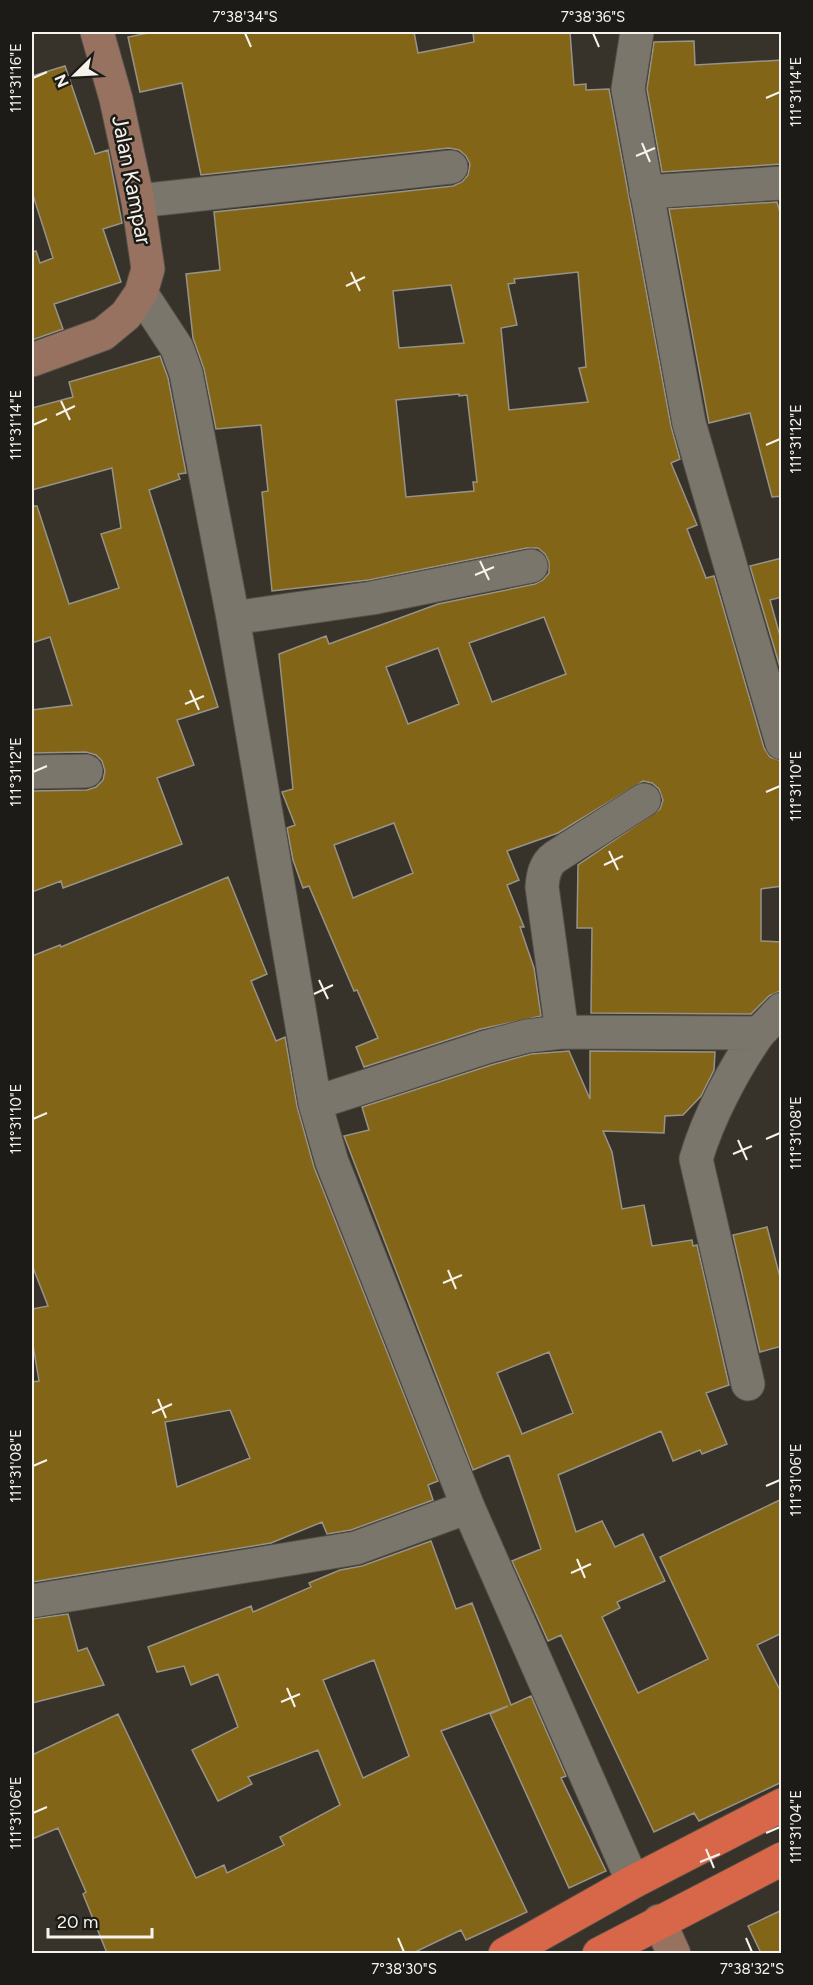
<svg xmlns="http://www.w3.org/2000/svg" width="813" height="1985" font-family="Figtree,sans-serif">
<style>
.building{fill:#836518;stroke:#989388;stroke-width:1.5;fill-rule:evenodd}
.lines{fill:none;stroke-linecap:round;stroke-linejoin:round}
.street-casing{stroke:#534f47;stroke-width:35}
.secondary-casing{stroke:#534f47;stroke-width:35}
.highway-casing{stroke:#534f47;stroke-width:35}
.street{stroke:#7b766b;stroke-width:33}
.secondary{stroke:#977260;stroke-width:33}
.highway{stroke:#d76748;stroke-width:33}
.ticks{fill:none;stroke:#f6f3ed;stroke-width:2}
.labels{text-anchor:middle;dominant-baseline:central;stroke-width:5;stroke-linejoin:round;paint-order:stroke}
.street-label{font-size:22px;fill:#f6f3ed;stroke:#1d1b17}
.neatline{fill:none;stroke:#f6f3ed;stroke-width:2}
.ticks-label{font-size:15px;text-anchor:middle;fill:#f6f3ed}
</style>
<rect width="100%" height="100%" fill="#38332a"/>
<!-- building -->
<path class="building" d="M 153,32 L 414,32 L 418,53 L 474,42 L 473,32 L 570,32 L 574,85 L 586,84 L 586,90 L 609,89 L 671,426 L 680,459 L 671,463 L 697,525 L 687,529 L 706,578 L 714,576 L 764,748 L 770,757 L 782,761 L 782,886 L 761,889 L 761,941 L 781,942 L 780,991 L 769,996 L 751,1014 L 591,1013 L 592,928 L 577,928 L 578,865 L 660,809 L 663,800 L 659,789 L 652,783 L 643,781 L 558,833 L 507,851 L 519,880 L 507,885 L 524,927 L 520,927 L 534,968 L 541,1016 L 481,1029 L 364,1067 L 356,1047 L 378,1038 L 357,990 L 354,991 L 309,886 L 303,888 L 293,860 L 287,828 L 295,825 L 282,792 L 293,789 L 279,654 L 326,636 L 329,644 L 438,604 L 535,584 L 543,580 L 549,573 L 549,562 L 545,554 L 538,548 L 527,548 L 369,580 L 272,591 L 262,492 L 268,491 L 261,425 L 216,429 L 204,369 L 193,338 L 186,274 L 220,270 L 214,212 L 453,186 L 462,182 L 468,175 L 470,164 L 466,156 L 459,150 L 449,148 L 201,175 L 182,83 L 140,92 L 128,37 ZM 578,272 L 586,367 L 579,368 L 588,402 L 509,410 L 501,328 L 517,325 L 508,284 L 515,283 L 514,279 ZM 451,285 L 464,343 L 399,348 L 393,291 ZM 459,394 L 459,396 L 467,395 L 477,482 L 473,482 L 474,491 L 406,497 L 396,400 ZM 544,617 L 566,674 L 492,702 L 469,643 ZM 438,648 L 459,704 L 408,724 L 386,667 ZM 394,823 L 413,873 L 353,898 L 334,845 Z
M 694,41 L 695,65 L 782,60 L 782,164 L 662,172 L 647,89 L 654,42 Z
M 65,66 L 95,154 L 108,150 L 122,223 L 103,229 L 121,282 L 54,304 L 63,329 L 32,340 L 32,252 L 36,251 L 40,263 L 53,258 L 32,192 L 32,76 Z
M 777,202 L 782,219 L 782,496 L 772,497 L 750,413 L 709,423 L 669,209 Z
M 160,356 L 168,378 L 186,473 L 178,474 L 180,479 L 149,490 L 218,707 L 177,720 L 194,765 L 157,778 L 182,844 L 63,888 L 61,881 L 32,892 L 32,791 L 87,790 L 96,787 L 103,780 L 105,771 L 102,761 L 96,755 L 86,752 L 32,753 L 32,710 L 72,705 L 50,637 L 32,643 L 32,506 L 37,506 L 69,604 L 119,588 L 101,534 L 121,528 L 112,468 L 32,490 L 32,408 L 73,397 L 69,382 Z
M 782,558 L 782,597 L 770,600 L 782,643 L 782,674 L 750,566 Z
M 228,877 L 267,974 L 251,981 L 276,1041 L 285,1037 L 297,1106 L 314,1167 L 438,1481 L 428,1485 L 433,1500 L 351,1530 L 327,1534 L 322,1522 L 271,1543 L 32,1582 L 32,1382 L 39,1381 L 32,1339 L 32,1309 L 48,1306 L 32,1265 L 32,956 L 60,945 L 61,947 ZM 230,1410 L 250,1458 L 177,1487 L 165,1422 Z
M 569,1051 L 590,1099 L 590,1051 L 715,1052 L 714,1070 L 701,1096 L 683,1115 L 665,1116 L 664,1133 L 603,1131 L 612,1152 L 622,1209 L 644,1205 L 652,1246 L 692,1240 L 693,1246 L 697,1245 L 729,1385 L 706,1393 L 727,1444 L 702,1454 L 700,1450 L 673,1461 L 661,1431 L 558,1475 L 576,1532 L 602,1521 L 615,1547 L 643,1534 L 665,1581 L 617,1602 L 620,1608 L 602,1617 L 638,1693 L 708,1659 L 660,1557 L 782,1499 L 782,1633 L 757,1645 L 782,1694 L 782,1782 L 699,1821 L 694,1813 L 654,1832 L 561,1635 L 548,1641 L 512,1561 L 541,1549 L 509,1455 L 473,1470 L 344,1136 L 369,1130 L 362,1107 L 491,1065 L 531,1054 ZM 549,1352 L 573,1413 L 522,1434 L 497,1373 Z
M 767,1227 L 782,1285 L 782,1346 L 760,1352 L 733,1235 Z
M 431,1541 L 456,1609 L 472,1603 L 511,1705 L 531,1696 L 566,1776 L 561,1778 L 606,1871 L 569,1888 L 490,1714 L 508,1706 L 441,1731 L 527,1912 L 466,1940 L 461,1930 L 413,1953 L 107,1953 L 83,1894 L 86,1892 L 58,1828 L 32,1839 L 32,1755 L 118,1714 L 196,1878 L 224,1865 L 227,1873 L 284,1845 L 280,1837 L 340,1805 L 318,1750 L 248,1777 L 252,1784 L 218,1801 L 192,1750 L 238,1727 L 218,1674 L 191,1685 L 184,1666 L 157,1672 L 148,1647 L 251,1606 L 253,1612 L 311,1587 L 309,1583 L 340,1570 L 362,1566 ZM 374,1660 L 409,1756 L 363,1778 L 323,1680 Z
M 68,1614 L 78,1651 L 87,1648 L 104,1685 L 32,1703 L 32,1619 Z
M 782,1910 L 782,1953 L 761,1953 L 748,1926 Z"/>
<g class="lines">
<defs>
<path id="street" d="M 637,32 L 628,89 L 689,423 L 782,743
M 646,192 L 782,183
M 138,201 L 451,167
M 141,293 L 177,348 L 186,373 L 233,618 L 315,1103 L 332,1162 L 468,1507 L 633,1882
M 233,618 L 372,598 L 531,566
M 32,772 L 86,771
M 562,1032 L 542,887 C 543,875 545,864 555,857 L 644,800
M 315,1103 L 486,1047 L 527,1036 L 562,1032 L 759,1033 L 782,1009
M 748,1384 L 696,1159 C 708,1118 734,1068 759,1033
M 32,1601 L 356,1548 L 468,1507"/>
<path id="secondary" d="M 32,360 L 103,334 L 126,315 L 141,293 L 148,269 L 138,201 L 116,99 L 97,32
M 659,1921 L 674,1954"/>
<path id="highway" d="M 505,1954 L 633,1882 L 782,1805
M 599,1954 L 782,1859"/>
</defs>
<!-- street casing -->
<use href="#street" class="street-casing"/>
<!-- secondary casing -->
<use href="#secondary" class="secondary-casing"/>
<!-- highway casing -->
<use href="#highway" class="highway-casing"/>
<!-- street -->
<use href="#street" class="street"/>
<!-- secondary -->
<use href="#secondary" class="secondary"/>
<!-- highway -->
<use href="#highway" class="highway"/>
</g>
<!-- ticks -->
<path class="ticks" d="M 245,33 L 251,47M 593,33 L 599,47M 33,78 L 47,72M 766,98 L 780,92M 642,143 L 650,162M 636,156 L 655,148M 351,272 L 360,291M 346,286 L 365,277M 61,401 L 70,420M 56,415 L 75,406M 33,425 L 47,419M 766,445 L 780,439M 480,561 L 489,580M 475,575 L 494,567M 190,690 L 199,710M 185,704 L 204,696M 33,772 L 47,766M 766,792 L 780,786M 609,851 L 618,870M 604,865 L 623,856M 319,980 L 328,999M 314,994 L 333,985M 33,1119 L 47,1113M 766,1139 L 780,1133M 738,1140 L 747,1160M 733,1154 L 752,1146M 448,1270 L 456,1289M 443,1283 L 462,1275M 158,1399 L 166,1418M 152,1413 L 172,1404M 33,1466 L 47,1460M 766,1486 L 780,1480M 577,1559 L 585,1578M 571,1573 L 591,1564M 287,1688 L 295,1707M 281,1702 L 300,1694M 33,1813 L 47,1807M 766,1833 L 780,1827M 706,1849 L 714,1868M 700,1862 L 720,1854M 398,1938 L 404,1952M 746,1938 L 752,1952"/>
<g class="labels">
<!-- street labels -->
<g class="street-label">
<text transform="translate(132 180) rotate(79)">Jalan Kampar</text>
</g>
</g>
<!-- border -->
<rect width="813" height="1985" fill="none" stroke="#1d1b17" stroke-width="66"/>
<!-- north arrow -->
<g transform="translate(75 75) rotate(246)" stroke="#1d1b17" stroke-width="4.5" paint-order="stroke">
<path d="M0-4.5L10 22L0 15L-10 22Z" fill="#f6f3ed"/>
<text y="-9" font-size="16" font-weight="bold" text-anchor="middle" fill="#f6f3ed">N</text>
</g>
<!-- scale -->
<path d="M48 1928v9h104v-9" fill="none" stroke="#f6f3ed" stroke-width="3"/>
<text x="57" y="1928" font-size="18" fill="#f6f3ed" stroke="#1d1b17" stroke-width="4.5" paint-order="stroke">20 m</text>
<rect x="33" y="33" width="747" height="1919" class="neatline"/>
<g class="ticks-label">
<text x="245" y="22">7°38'34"S</text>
<text x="593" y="22">7°38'36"S</text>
<text transform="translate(16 78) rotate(-90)" y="5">111°31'16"E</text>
<text transform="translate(796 92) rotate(-90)" y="5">111°31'14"E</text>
<text transform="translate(16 425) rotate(-90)" y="5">111°31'14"E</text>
<text transform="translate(796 439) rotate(-90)" y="5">111°31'12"E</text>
<text transform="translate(16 772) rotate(-90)" y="5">111°31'12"E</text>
<text transform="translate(796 786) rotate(-90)" y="5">111°31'10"E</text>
<text transform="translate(16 1119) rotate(-90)" y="5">111°31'10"E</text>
<text transform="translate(796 1133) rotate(-90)" y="5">111°31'08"E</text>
<text transform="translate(16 1466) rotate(-90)" y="5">111°31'08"E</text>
<text transform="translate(796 1480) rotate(-90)" y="5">111°31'06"E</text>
<text transform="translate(16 1813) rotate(-90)" y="5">111°31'06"E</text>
<text transform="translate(796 1827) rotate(-90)" y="5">111°31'04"E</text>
<text x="404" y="1974">7°38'30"S</text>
<text x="752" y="1974">7°38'32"S</text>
</g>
</svg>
